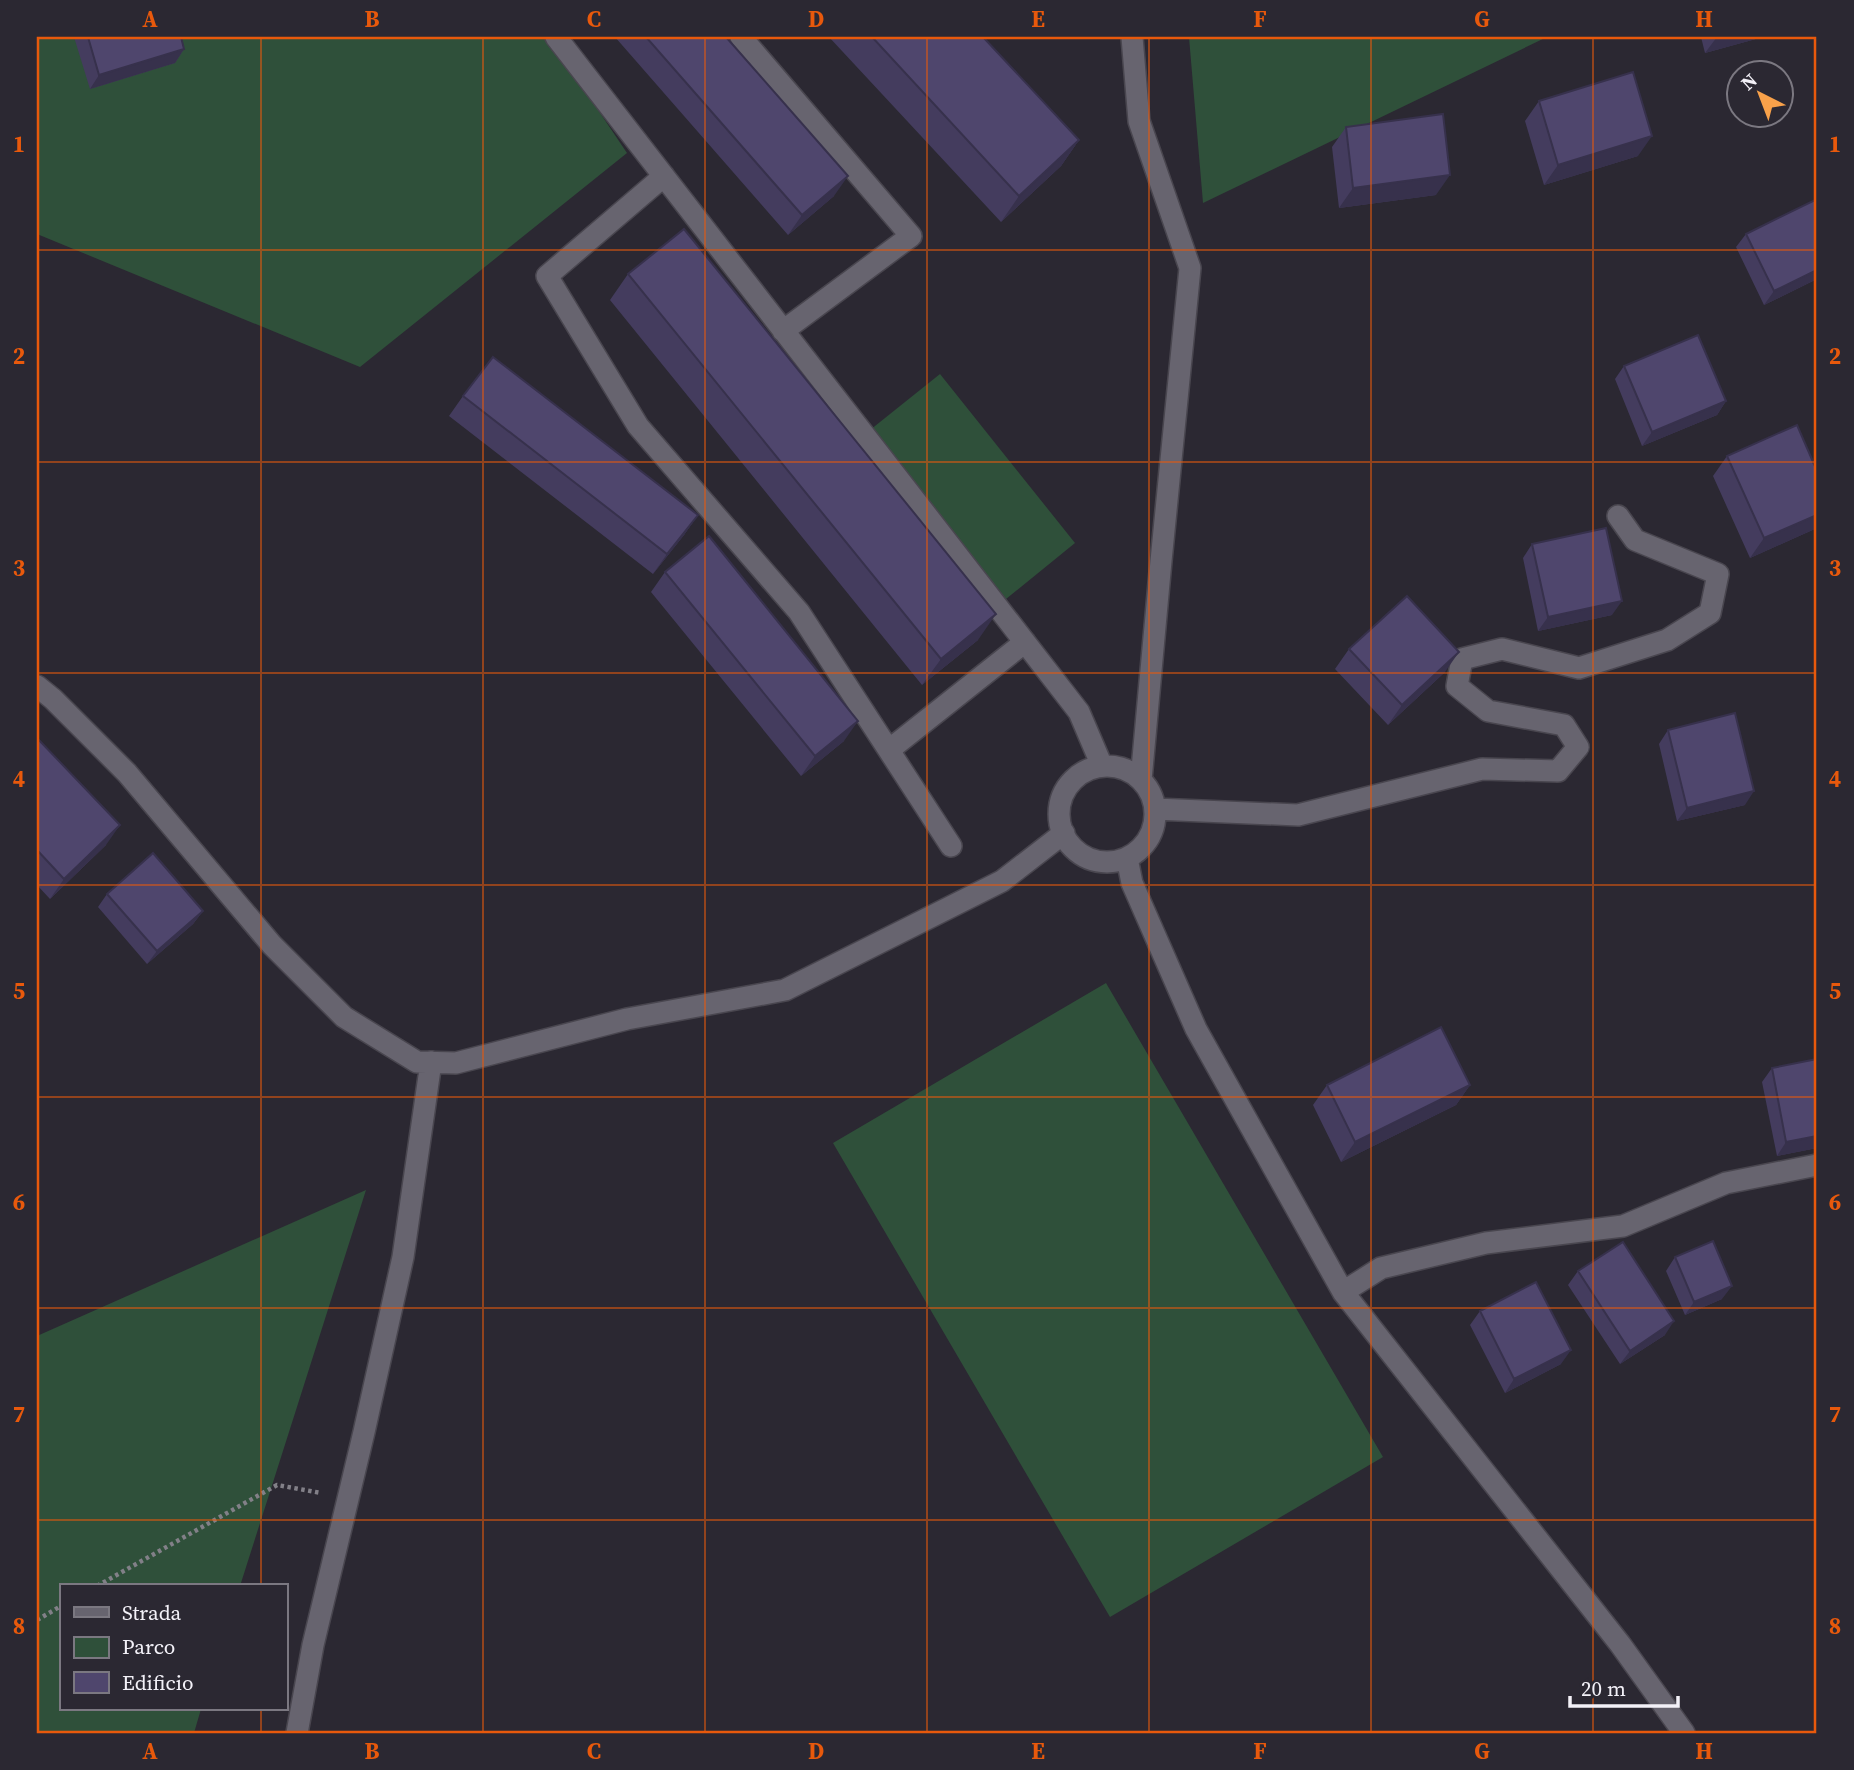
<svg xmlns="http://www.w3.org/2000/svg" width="1854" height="1770" font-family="'Source Serif 4',serif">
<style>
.green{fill:#2f503a}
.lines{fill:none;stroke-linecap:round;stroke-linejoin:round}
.minor-casing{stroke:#49464f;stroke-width:24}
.path{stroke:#828088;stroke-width:4.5;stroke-dasharray:3.5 3.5;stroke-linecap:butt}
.minor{stroke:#67646f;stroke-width:21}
.wall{fill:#443c5e}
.shaded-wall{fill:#37314c}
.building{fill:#4f466d;stroke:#37314c;stroke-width:2}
.grid{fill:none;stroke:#e8590c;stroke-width:2;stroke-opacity:0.55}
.neatline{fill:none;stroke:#e8590c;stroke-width:2.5}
.grid-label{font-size:23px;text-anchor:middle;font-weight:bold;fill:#e8590c}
</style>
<rect width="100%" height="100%" fill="#2b2832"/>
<!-- green -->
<path class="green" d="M 37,37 L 549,37 L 627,153 L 360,367 L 37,234 Z
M 1189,37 L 1547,37 L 1203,203 Z
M 940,374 L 1075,543 L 1006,599 L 870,430 Z
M 1106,983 L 1383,1457 L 1110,1617 L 833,1143 Z
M 366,1190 L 240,1586 L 61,1586 L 61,1709 L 201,1709 L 194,1733 L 37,1733 L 37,1336 Z"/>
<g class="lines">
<defs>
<path id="minor" d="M 556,37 L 1079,712 L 1102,766
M 741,37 L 911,236 L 783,331
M 1132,37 L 1139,121 L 1190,268 L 1161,561 L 1141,780
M 664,176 L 547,276 L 638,426 L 799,612 L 951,846
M 37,686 L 53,699 L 127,773 L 272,945 L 344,1017 L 417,1062 L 456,1063 L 627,1019 L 785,990 L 1002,881 L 1064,833
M 889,750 L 1025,642
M1059 814a48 48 0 1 1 96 0a48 48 0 1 1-96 0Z
M 1155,809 L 1298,815 L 1482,769 L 1558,771 L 1578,747 L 1564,725 L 1488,711 L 1457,686 L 1462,659 L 1502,649 L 1579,668 L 1667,640 L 1710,613 L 1718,574 L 1635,540 L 1618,516
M 1127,858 L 1132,883 L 1196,1029 L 1343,1292 L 1620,1644 L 1684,1733
M 1343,1292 L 1381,1268 L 1486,1243 L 1623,1226 L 1726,1183 L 1817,1165
M 297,1733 L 313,1645 L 364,1432 L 403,1257 L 431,1062"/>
</defs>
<!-- minor casing -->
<use href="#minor" class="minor-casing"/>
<!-- path -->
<path class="path" d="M 97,1586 L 277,1485 L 321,1493
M 37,1620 L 61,1606"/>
<!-- minor -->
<use href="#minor" class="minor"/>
</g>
<!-- wall -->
<path class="wall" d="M 74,37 L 181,37 L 184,49 L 175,63 L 90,89 Z
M 615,37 L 726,37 L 834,196 L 788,235 Z
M 829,37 L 983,37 L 1079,140 L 1061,166 L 1001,222 Z
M 1701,37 L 1763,37 L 1705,53 Z
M 1539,101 L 1638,156 L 1544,185 L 1525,121 Z
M 1346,127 L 1436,195 L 1339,208 L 1332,147 Z
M 1746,234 L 1817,279 L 1764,305 L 1736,247 Z
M 628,274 L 978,640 L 922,685 L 610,300 Z
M 1624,366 L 1726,401 L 1717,415 L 1642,446 L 1615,379 Z
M 463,396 L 698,515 L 684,535 L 653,574 L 449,416 Z
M 1727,456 L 1817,471 L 1817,528 L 1750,558 L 1713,476 Z
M 1532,544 L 1612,615 L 1538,631 L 1523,558 Z
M 665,572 L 844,741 L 801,776 L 651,592 Z
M 1349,649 L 1445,672 L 1388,725 L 1335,669 Z
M 1668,730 L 1745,805 L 1677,821 L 1659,744 Z
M 37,738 L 106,845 L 50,899 L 37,885 Z
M 107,894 L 203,911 L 193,924 L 147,964 L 98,907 Z
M 1772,1068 L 1817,1148 L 1777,1156 L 1762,1082 Z
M 1327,1085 L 1470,1085 L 1456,1105 L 1341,1162 L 1313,1105 Z
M 1675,1257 L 1722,1299 L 1685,1315 L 1666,1271 Z
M 1578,1271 L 1665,1335 L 1620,1364 L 1568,1285 Z
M 1480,1311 L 1561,1364 L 1505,1393 L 1470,1325 Z"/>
<!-- shaded-wall -->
<path class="shaded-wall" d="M 1717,37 L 1763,37 L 1705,53 Z
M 184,49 L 175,63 L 90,89 L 99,75 Z
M 1652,136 L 1638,156 L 1544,185 L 1558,165 Z
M 1079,140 L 1061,166 L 1001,222 L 1019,196 Z
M 1450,175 L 1436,195 L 1339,208 L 1353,188 Z
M 848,176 L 834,196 L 788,235 L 802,215 Z
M 1817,270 L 1817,279 L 1764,305 L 1774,291 Z
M 1726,401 L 1717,415 L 1642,446 L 1652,432 Z
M 698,515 L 684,535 L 653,574 L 667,554 Z
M 1817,515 L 1817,528 L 1750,558 L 1764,538 Z
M 1622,601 L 1612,615 L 1538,631 L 1548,617 Z
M 996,614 L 978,640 L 922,685 L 941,659 Z
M 1459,652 L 1445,672 L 1388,725 L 1402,705 Z
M 858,721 L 844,741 L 801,776 L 815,756 Z
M 1754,791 L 1745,805 L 1677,821 L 1687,808 Z
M 120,825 L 106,845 L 50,899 L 64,879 Z
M 203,911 L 193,924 L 147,964 L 157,951 Z
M 1470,1085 L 1456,1105 L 1341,1162 L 1355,1142 Z
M 1817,1136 L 1817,1148 L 1777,1156 L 1786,1142 Z
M 1732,1286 L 1722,1299 L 1685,1315 L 1694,1302 Z
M 1674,1321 L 1665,1335 L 1620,1364 L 1630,1351 Z
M 1571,1350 L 1561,1364 L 1505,1393 L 1514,1379 Z"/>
<!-- building -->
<path class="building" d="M 88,37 L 181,37 L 184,49 L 99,75 Z
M 646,37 L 726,37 L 848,176 L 802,215 Z
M 872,37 L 983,37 L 1079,140 L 1019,196 Z
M 1633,72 L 1652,136 L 1558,165 L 1539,101 Z
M 1443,114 L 1450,175 L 1353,188 L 1346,127 Z
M 1817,199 L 1817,270 L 1774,291 L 1746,234 Z
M 684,229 L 996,614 L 941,659 L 628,274 Z
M 1698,335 L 1726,401 L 1652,432 L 1624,366 Z
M 493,357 L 698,515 L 667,554 L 463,396 Z
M 1797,425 L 1817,471 L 1817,515 L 1764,538 L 1727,456 Z
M 1606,528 L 1622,601 L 1548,617 L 1532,544 Z
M 709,536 L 858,721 L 815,756 L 665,572 Z
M 1407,596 L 1459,652 L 1402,705 L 1349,649 Z
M 1735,713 L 1754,791 L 1687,808 L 1668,730 Z
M 37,738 L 120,825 L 64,879 L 37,850 Z
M 153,853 L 203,911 L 157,951 L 107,894 Z
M 1441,1027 L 1470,1085 L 1355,1142 L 1327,1085 Z
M 1817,1059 L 1817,1136 L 1786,1142 L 1772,1068 Z
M 1713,1241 L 1732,1286 L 1694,1302 L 1675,1257 Z
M 1623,1242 L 1674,1321 L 1630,1351 L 1578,1271 Z
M 1536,1282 L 1571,1350 L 1514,1379 L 1480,1311 Z"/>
<!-- grid -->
<path class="grid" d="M 261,37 L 261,1586M 483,37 L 483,1733M 705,37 L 705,1733M 927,37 L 927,1733M 1149,37 L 1149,1733M 1371,37 L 1371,1733M 1593,37 L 1593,1733M 37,250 L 1817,250M 37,462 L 1817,462M 37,673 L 1817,673M 37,885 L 1817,885M 37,1097 L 1817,1097M 37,1308 L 1817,1308M 37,1520 L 1817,1520M 261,1709 L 261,1733"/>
<!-- border -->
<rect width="1854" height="1770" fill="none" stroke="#2b2832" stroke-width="77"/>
<!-- legend -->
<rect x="60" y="1584" width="228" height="126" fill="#2b2832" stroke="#7b7881" stroke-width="2"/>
<rect x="74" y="1607" width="35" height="10" fill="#67646f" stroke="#7b7881" stroke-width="2"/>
<text x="122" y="1620" font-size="21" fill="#f3f1f8">Strada</text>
<rect x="74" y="1637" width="35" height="21" fill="#2f503a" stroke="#7b7881" stroke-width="2"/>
<text x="122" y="1654" font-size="21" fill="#f3f1f8">Parco</text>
<rect x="74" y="1672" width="35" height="21" fill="#4f466d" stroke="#7b7881" stroke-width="2"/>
<text x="122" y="1690" font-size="21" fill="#f3f1f8">Edificio</text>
<!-- north arrow -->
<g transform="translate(1760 94) rotate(318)"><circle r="33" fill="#2b2832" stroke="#7b7881" stroke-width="2"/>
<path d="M0-5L12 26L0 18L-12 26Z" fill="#f8a14a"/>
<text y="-10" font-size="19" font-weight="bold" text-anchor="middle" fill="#f3f1f8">N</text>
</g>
<!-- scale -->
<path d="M1570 1696v10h108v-10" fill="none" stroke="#f3f1f8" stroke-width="3.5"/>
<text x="1581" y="1696" font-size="21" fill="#f3f1f8" stroke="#2b2832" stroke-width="5" paint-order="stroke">20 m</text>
<rect x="38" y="38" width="1777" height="1694" class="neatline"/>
<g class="grid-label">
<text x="150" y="27">A</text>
<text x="372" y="27">B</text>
<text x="594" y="27">C</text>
<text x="816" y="27">D</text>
<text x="1038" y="27">E</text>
<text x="1260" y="27">F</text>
<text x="1482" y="27">G</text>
<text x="1704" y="27">H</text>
<text x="19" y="152">1</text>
<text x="1835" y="152">1</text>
<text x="19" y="364">2</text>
<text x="1835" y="364">2</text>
<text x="19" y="576">3</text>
<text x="1835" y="576">3</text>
<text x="19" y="787">4</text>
<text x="1835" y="787">4</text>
<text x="19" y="999">5</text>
<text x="1835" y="999">5</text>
<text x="19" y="1210">6</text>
<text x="1835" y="1210">6</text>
<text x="19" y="1422">7</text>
<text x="1835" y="1422">7</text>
<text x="19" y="1634">8</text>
<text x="1835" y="1634">8</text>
<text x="150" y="1759">A</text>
<text x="372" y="1759">B</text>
<text x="594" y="1759">C</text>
<text x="816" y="1759">D</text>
<text x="1038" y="1759">E</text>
<text x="1260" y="1759">F</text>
<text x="1482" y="1759">G</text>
<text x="1704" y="1759">H</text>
</g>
</svg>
